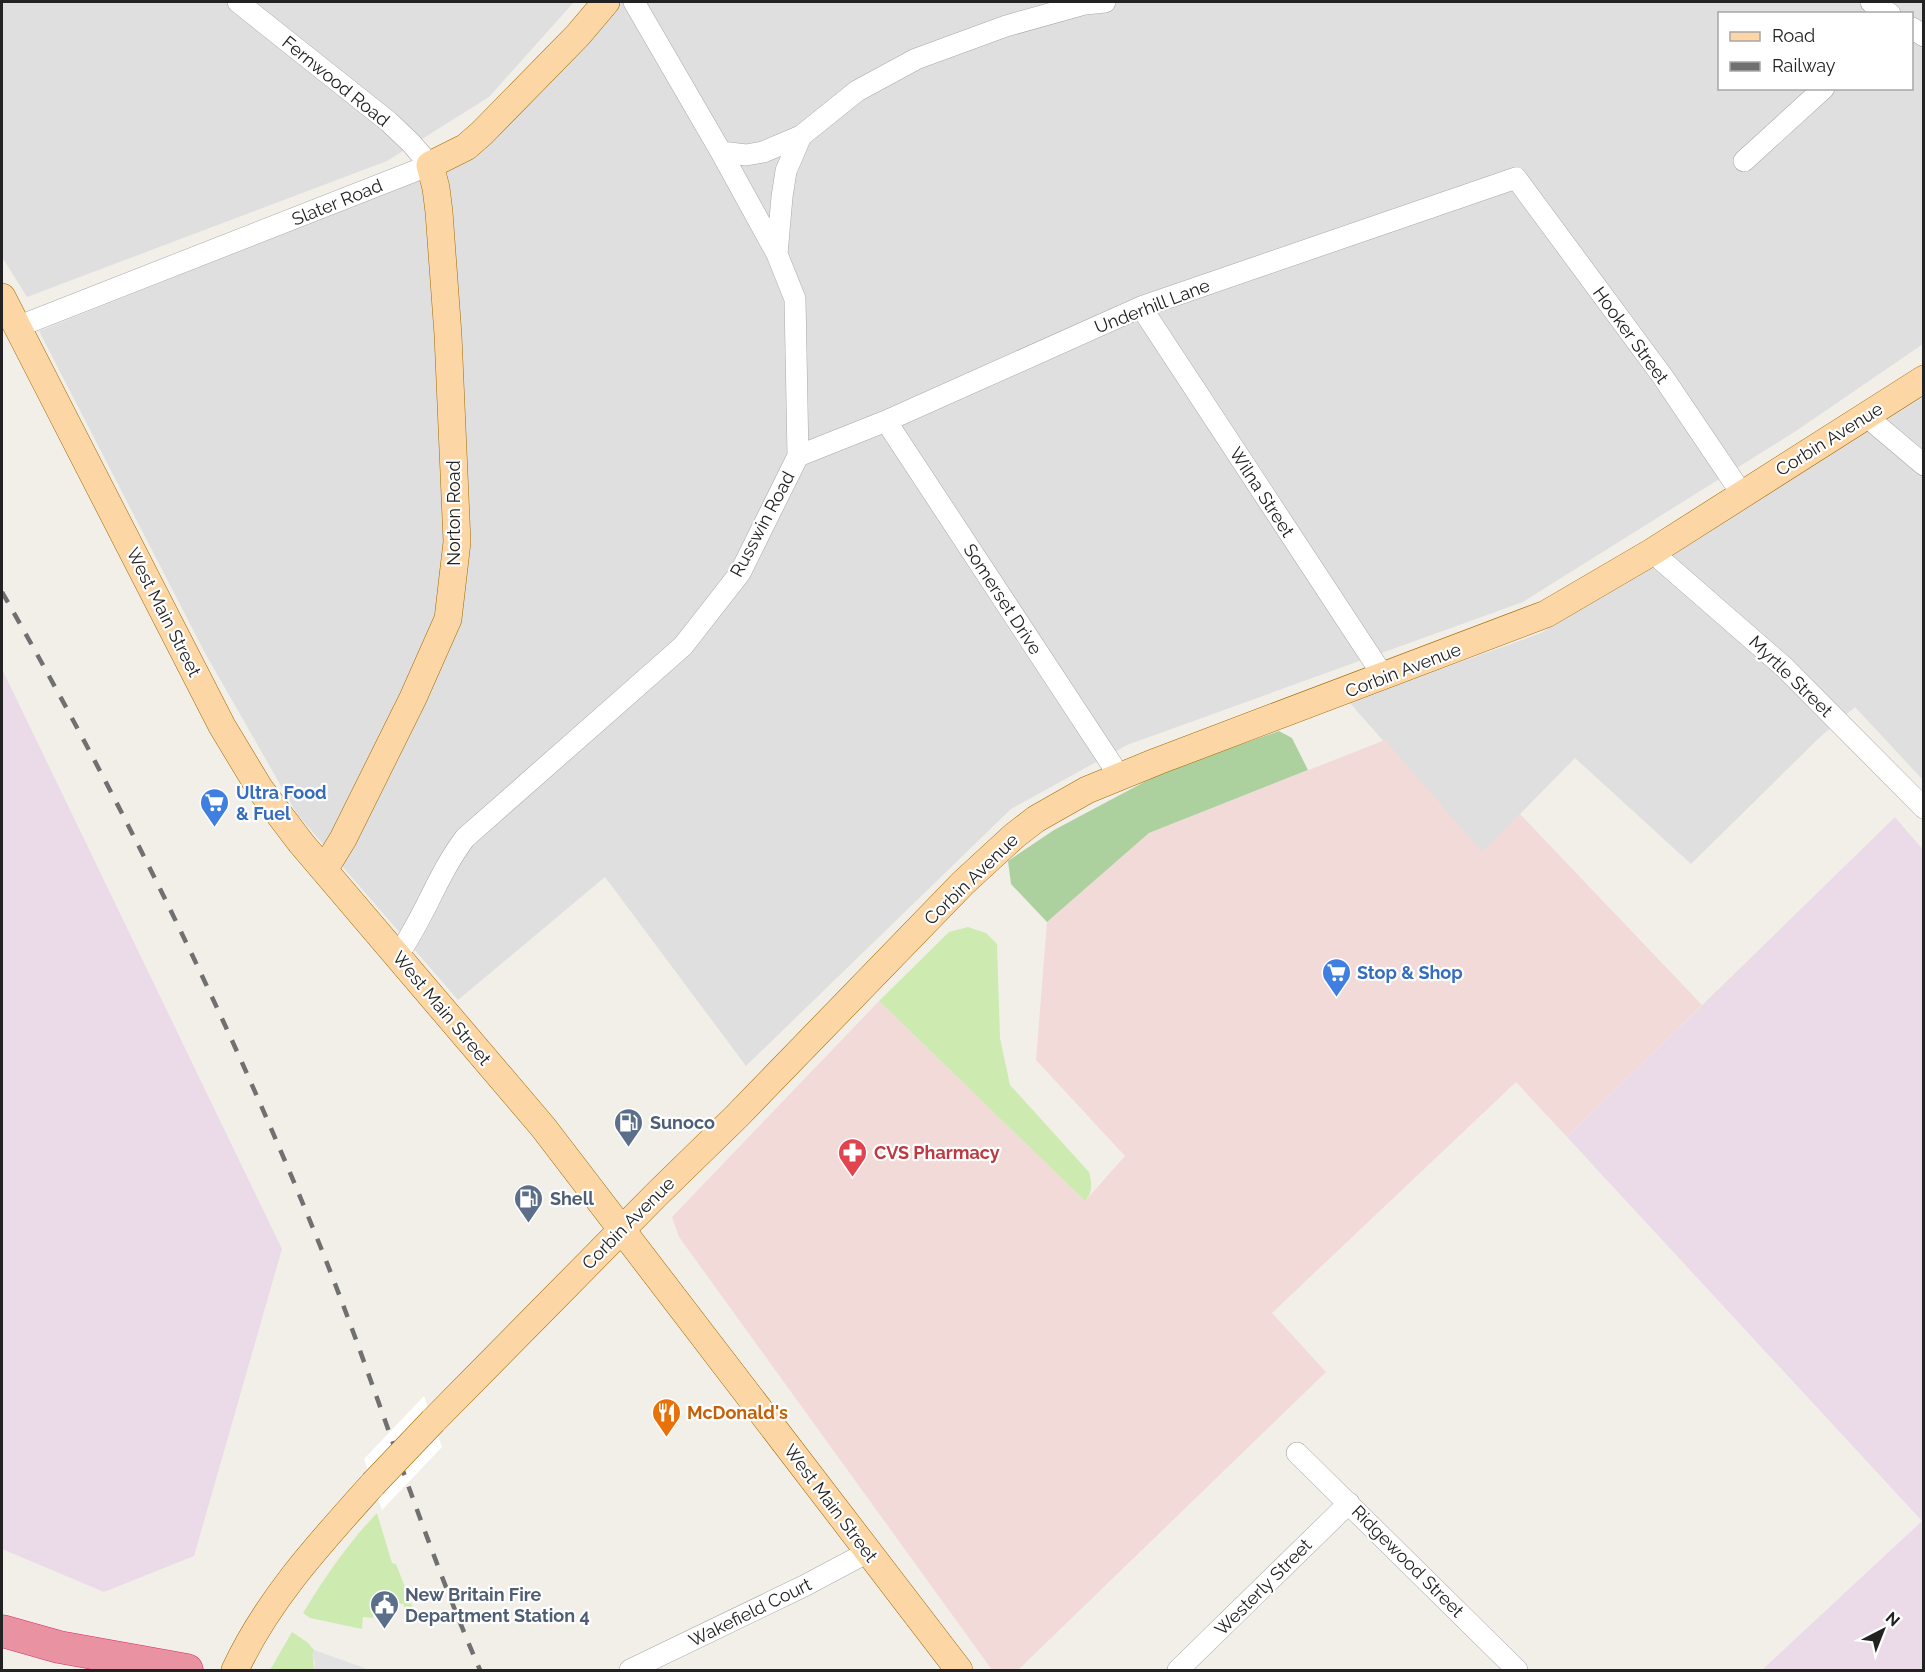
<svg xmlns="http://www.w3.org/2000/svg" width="1925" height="1672" font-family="Raleway,sans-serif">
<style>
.residential{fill:#e0dfdf;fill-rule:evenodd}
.commercial{fill:#f2dad9}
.industrial{fill:#ebdbe8}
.grass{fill:#cdebb0}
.forest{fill:#add19e}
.parking{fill:#e2e2e2}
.pier{fill:#fff}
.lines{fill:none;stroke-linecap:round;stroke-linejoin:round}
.minor-casing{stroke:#a9a9a9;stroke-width:22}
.major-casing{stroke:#a06b00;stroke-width:28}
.highway-casing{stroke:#dc2a67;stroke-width:33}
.minor{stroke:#fff;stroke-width:21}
.major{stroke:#fcd6a4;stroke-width:27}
.highway{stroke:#e892a2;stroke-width:32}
.rail{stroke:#707070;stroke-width:4.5;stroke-dasharray:12 12;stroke-linecap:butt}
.major-bridge-casing{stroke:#a06b00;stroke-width:28;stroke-linecap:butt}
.major-bridge{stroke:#fcd6a4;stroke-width:27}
.labels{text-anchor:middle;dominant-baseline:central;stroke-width:4.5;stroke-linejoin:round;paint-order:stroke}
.street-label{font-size:18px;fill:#222;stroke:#fff}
.shop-label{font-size:18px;font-weight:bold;fill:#366cbe;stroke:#fff;text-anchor:start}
.service-label{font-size:18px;font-weight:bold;fill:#4e5e75;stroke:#fff;text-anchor:start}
.health-label{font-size:18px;font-weight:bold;fill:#be3a42;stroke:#fff;text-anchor:start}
.food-label{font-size:18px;font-weight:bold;fill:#c56008;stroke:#fff;text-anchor:start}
</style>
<rect width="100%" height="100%" fill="#f2efe9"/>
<!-- residential -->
<path class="residential" d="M 2,2 L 574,2 L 489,97 L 387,161 L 27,297 L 2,257 Z
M 622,2 L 1923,2 L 1923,344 L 1796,431 L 1523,602 L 1127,745 L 1011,809 L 746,1066 L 605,877 L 458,1000 L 297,814 L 205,653 L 39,331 L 467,161 ZM 1720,14 L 1912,14 L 1912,88 L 1720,88 Z
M 1923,397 L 1923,780 L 1855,707 L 1819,738 L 1691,864 L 1575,758 L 1482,853 L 1349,702 L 1541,633 L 1752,505 Z"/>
<!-- commercial -->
<path class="commercial" d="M 1385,740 L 1482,852 L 1520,814 L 1702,1005 L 1567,1137 L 1516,1082 L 1272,1313 L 1326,1372 L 1018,1670 L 992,1670 L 679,1237 L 672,1217 L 879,1001 L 1085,1201 L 1125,1156 L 1036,1060 L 1047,922 L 1149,833 Z"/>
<!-- industrial -->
<path class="industrial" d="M 2,669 L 282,1249 L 194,1556 L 104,1592 L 2,1549 Z
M 1895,817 L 1924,851 L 1923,1670 L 1764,1670 L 1763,1669 L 1922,1521 L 1567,1137 Z"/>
<!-- grass -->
<path class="grass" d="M 968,927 L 986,933 L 997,944 L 1000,1038 L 1010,1085 L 1089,1172 C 1092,1183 1093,1192 1085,1201 L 879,1001 L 949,932 Z
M 377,1513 L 392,1563 L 396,1564 L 415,1613 L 408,1615 L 409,1610 L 404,1609 L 404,1604 L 376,1600 L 373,1618 L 363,1617 L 362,1629 L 310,1618 L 303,1613 C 325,1577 348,1543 377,1513 Z
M 292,1632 L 307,1642 L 314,1650 C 312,1657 314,1663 314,1670 L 270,1670 Z"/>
<!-- forest -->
<path class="forest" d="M 1279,731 L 1292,738 L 1308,770 L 1149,833 L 1047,922 L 1011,884 L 1008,861 L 1054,830 L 1163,772 Z"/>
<!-- parking -->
<path class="parking" d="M 314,1650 L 370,1670 L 314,1670 L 315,1662 L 312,1655 Z"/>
<!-- pier -->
<path class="pier" d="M 424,1396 L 442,1447 L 382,1510 L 364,1459 Z"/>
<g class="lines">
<defs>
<path id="minor" d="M 1871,2 L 1890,14
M 1912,28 L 1924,36
M 721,152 L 746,155 L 763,152 L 801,136 L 857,91 L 916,59 L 1006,26 L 1085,4 L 1105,2
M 1744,161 L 1824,88
M 777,254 L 782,197 L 786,171 L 801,136
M 1141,307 L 1384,677
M 17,327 L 430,165 L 411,143 L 389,122 L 238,2
M 1866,416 L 1924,465
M 886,421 L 1120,777
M 798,456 L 886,421 L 1141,307 L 1516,178 L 1663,377 L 1742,494
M 1652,552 L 1784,667 L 1924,808
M 397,956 C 424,919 437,875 465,838 L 683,646 L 740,573 L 798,456 L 795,299 L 777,254 L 721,152 L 634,2
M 1297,1453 L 1517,1670
M 630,1670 L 804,1586 L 868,1552
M 1178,1670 L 1349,1503"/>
<path id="major" d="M 2,297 L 222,726 L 260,789 L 301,843 L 543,1127 L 959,1670
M 324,870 L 343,839 L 413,698 L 448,619 L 457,542 L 448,335 L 439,212 L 436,188 L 430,165 L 466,147 L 482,133 L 578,35 L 606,2
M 433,1421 L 657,1194 L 737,1116 L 963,883 L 1014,836 L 1036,819 L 1087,790 L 1158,761 L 1546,614 L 1652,552 L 1924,379
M 235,1670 C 268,1599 320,1543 373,1484"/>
<path id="highway" d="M 2,1631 L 59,1647 L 187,1670"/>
</defs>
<!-- minor casing -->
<use href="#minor" class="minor-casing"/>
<!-- major casing -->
<use href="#major" class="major-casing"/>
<!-- highway casing -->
<use href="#highway" class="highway-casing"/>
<!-- minor -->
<use href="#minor" class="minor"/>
<!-- major -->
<use href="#major" class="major"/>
<!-- highway -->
<use href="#highway" class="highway"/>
<!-- rail -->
<path class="rail" d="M 2,592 C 123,804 230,1022 321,1248 C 377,1388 420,1532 480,1670"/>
<defs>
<path id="major-bridge" d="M 373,1484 L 433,1421"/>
</defs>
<!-- major-bridge casing -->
<use href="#major-bridge" class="major-bridge-casing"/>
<!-- major-bridge -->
<use href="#major-bridge" class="major-bridge"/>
</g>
<!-- icons -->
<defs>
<symbol id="supermarket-pin" viewBox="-11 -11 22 30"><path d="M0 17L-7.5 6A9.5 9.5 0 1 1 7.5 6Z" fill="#3f7fe0" stroke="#fff"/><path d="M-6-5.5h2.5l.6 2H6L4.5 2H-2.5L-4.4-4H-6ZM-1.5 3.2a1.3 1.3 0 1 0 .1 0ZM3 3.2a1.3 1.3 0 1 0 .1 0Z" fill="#fff"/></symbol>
<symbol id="fuel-pin" viewBox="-11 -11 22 30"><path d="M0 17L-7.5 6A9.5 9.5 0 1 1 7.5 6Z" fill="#5c6f8a" stroke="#fff"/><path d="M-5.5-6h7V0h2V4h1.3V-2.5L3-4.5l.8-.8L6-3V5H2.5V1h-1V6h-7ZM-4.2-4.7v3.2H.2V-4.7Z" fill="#fff"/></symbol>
<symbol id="pharmacy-pin" viewBox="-11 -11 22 30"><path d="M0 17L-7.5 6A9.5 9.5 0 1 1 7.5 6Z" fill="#e0444e" stroke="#fff"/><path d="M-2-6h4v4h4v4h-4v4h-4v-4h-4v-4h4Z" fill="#fff"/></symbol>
<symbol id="restaurant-pin" viewBox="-11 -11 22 30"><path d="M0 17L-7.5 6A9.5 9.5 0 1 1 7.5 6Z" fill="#e8710a" stroke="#fff"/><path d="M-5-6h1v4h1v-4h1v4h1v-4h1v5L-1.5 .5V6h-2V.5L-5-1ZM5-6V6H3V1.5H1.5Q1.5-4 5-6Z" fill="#fff"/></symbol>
<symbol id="civic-pin" viewBox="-11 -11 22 30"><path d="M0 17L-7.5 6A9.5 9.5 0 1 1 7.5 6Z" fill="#5c6f8a" stroke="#fff"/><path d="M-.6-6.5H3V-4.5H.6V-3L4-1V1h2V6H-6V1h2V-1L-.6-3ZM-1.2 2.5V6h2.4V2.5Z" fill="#fff"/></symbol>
</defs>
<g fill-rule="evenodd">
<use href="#supermarket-pin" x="198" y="786" width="33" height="45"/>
<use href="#supermarket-pin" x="1320" y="956" width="33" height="45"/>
<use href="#fuel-pin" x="612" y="1106" width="33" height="45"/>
<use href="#pharmacy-pin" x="836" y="1136" width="33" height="45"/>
<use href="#fuel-pin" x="512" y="1182" width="33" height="45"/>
<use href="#restaurant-pin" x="650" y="1396" width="33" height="45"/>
<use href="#civic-pin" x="368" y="1588" width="33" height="45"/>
</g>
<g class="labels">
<!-- street labels -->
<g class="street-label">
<text transform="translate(336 81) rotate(39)">Fernwood Road</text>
<text transform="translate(337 202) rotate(-22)">Slater Road</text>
<text transform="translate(1152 306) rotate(-21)">Underhill Lane</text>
<text transform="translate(1631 335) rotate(54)">Hooker Street</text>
<text transform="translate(1829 439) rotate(-32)">Corbin Avenue</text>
<text transform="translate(1262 492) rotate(57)">Wilna Street</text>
<text transform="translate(453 513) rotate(-90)">Norton Road</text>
<text transform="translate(762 524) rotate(-62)">Russwin Road</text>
<text transform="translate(1003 599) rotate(57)">Somerset Drive</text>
<text transform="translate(164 612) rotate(63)">West Main Street</text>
<text transform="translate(1403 670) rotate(-21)">Corbin Avenue</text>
<text transform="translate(1791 676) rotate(44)">Myrtle Street</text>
<text transform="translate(971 879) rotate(-44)">Corbin Avenue</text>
<text transform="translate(442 1008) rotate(50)">West Main Street</text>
<text transform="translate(628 1223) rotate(-45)">Corbin Avenue</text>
<text transform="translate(831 1503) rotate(53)">West Main Street</text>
<text transform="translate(1408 1561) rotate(45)">Ridgewood Street</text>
<text transform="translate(1263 1587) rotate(-45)">Westerly Street</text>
<text transform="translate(750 1612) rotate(-26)">Wakefield Court</text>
</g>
<!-- shop labels -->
<g class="shop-label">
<text x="236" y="792">Ultra Food<tspan x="236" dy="21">&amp; Fuel</tspan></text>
<text x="1357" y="972">Stop &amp; Shop</text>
</g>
<!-- service labels -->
<g class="service-label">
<text x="650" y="1122">Sunoco</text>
<text x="550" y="1198">Shell</text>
<text x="405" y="1594">New Britain Fire<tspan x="405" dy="21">Department Station 4</tspan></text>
</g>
<!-- health labels -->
<g class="health-label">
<text x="874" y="1152">CVS Pharmacy</text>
</g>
<!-- food labels -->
<g class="food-label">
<text x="687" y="1412">McDonald's</text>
</g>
</g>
<!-- border -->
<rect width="1925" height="1672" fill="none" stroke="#222222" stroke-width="6"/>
<!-- legend -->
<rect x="1718" y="12" width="195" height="78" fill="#ffffff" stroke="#a7a7a7" stroke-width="1.5"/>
<rect x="1730" y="32" width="30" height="9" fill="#fcd6a4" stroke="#a7a7a7" stroke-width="1.5"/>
<text x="1772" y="42" font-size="18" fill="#222222">Road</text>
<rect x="1730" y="62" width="30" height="9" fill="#707070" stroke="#a7a7a7" stroke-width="1.5"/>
<text x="1772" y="72" font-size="18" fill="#222222">Railway</text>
<!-- north arrow -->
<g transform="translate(1883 1630) rotate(42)" stroke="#ffffff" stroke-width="4.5" paint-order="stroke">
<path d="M0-4.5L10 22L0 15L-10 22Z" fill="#222222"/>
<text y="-9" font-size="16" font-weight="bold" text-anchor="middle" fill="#222222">N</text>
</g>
</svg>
